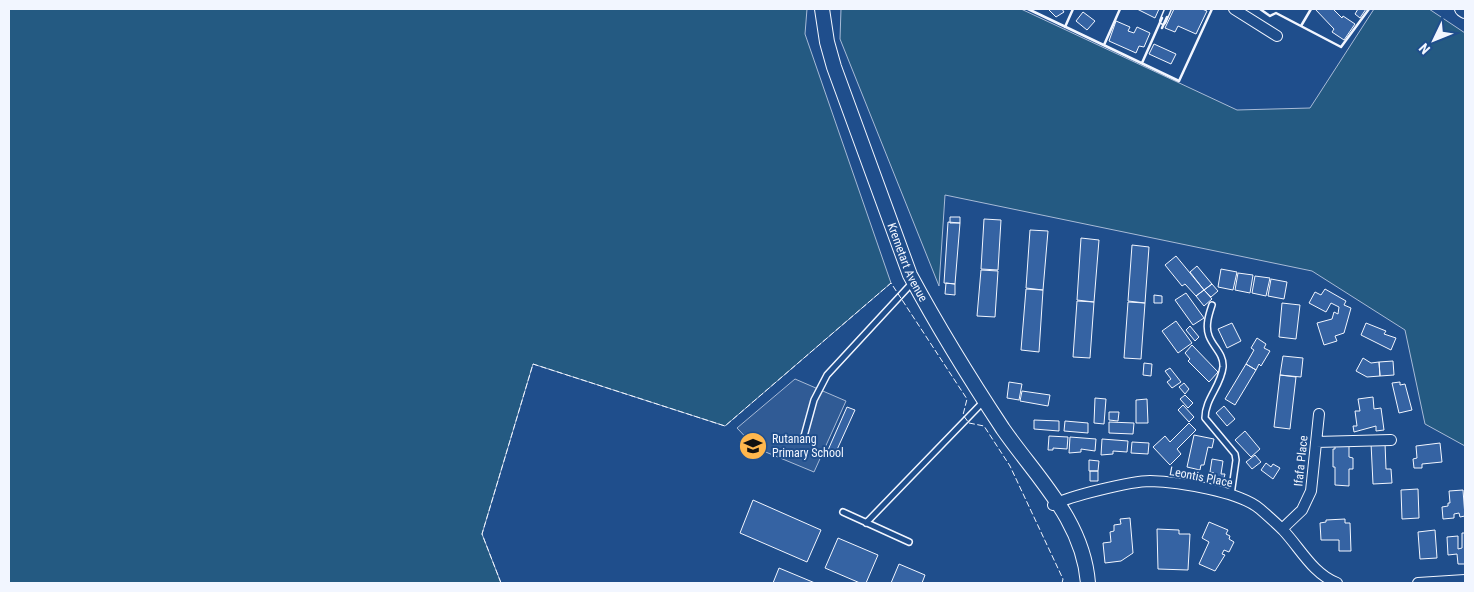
<svg xmlns="http://www.w3.org/2000/svg" width="1474" height="592" font-family="'Roboto Condensed',sans-serif">
<style>
.green{fill:#245a82;stroke:#a8bbd7}
.parking{fill:#305b95;stroke:#a8bbd7}
.building{fill:#3563a3;stroke:#f2f6ff}
.lines{fill:none;stroke-linecap:round;stroke-linejoin:round}
.lane-casing{stroke:#f2f6ff;stroke-width:8}
.street-casing{stroke:#f2f6ff;stroke-width:12}
.secondary-casing{stroke:#f2f6ff;stroke-width:16}
.lane{stroke:#1f4e8c;stroke-width:5}
.street{stroke:#1f4e8c;stroke-width:10}
.secondary{stroke:#1f4e8c;stroke-width:14}
.fence{stroke:#f2f6ff;stroke-width:1;stroke-dasharray:6 2.5;stroke-linecap:butt}
.wall{stroke:#f2f6ff;stroke-width:2.5}
.labels{text-anchor:middle;dominant-baseline:central;stroke-width:4;stroke-linejoin:round;paint-order:stroke}
.street-label{font-size:12px;fill:#f2f6ff;stroke:#1f4e8c}
.poi-label{font-size:12px;fill:#f2f6ff;stroke:#1f4e8c;text-anchor:start}
</style>
<rect width="100%" height="100%" fill="#1f4e8c"/>
<!-- green -->
<path class="green" d="M 9,9 L 807,9 L 805,34 L 891,283 L 725,426 L 533,364 L 482,534 L 501,583 L 9,583 Z
M 841,9 L 1021,9 L 1237,110 L 1310,108 L 1374,9 L 1429,9 L 1465,33 L 1465,446 L 1425,424 L 1405,330 L 1312,271 L 945,195 L 939,286 L 840,39 Z"/>
<!-- parking -->
<path class="parking" d="M 795,379 L 846,401 L 814,472 L 756,448 L 737,428 Z"/>
<!-- building -->
<path class="building" d="M 1048,9 L 1062,9 L 1064,12 L 1056,17 Z
M 1137,9 L 1159,9 L 1155,18 Z
M 1174,9 L 1202,9 L 1207,11 L 1196,34 L 1178,26 L 1175,32 L 1165,28 Z
M 1315,9 L 1333,9 L 1342,18 L 1343,16 L 1355,24 L 1344,40 L 1332,32 L 1334,29 Z
M 1358,9 L 1366,9 L 1360,18 L 1355,14 Z
M 1083,12 L 1095,21 L 1087,30 L 1076,21 Z
M 1116,21 L 1130,27 L 1128,31 L 1134,33 L 1137,27 L 1150,33 L 1144,47 L 1139,46 L 1136,53 L 1109,41 Z
M 1154,44 L 1176,54 L 1171,64 L 1149,54 Z
M 950,217 L 960,217 L 960,223 L 950,223 Z
M 984,219 L 1001,220 L 998,270 L 981,269 Z
M 948,222 L 960,223 L 955,284 L 944,283 Z
M 1030,230 L 1048,231 L 1043,290 L 1026,288 Z
M 1081,238 L 1099,240 L 1094,302 L 1077,300 Z
M 1132,245 L 1149,247 L 1145,303 L 1128,301 Z
M 1176,256 L 1204,290 L 1196,296 L 1185,284 L 1182,286 L 1165,265 Z
M 1197,266 L 1212,284 L 1204,290 L 1190,272 Z
M 1221,269 L 1237,272 L 1233,290 L 1218,287 Z
M 981,270 L 998,271 L 995,317 L 977,316 Z
M 1238,273 L 1253,275 L 1250,293 L 1235,290 Z
M 1255,276 L 1270,278 L 1266,296 L 1252,293 Z
M 1271,279 L 1287,282 L 1284,299 L 1268,296 Z
M 946,283 L 955,284 L 955,295 L 945,294 Z
M 1212,284 L 1218,291 L 1211,297 L 1204,290 Z
M 1026,289 L 1043,290 L 1039,352 L 1021,350 Z
M 1325,289 L 1346,301 L 1344,305 L 1351,308 L 1344,333 L 1335,336 L 1337,341 L 1324,345 L 1317,323 L 1332,319 L 1334,312 L 1338,314 L 1339,307 L 1331,303 L 1326,312 L 1309,303 L 1315,292 L 1321,295 Z
M 1204,290 L 1212,299 L 1204,306 L 1196,296 Z
M 1186,293 L 1204,318 L 1193,325 L 1175,300 Z
M 1154,295 L 1162,296 L 1162,303 L 1154,303 Z
M 1077,301 L 1094,302 L 1090,358 L 1073,357 Z
M 1128,302 L 1145,303 L 1141,359 L 1124,358 Z
M 1282,303 L 1300,305 L 1296,339 L 1279,337 Z
M 1176,321 L 1192,343 L 1178,353 L 1162,331 Z
M 1232,323 L 1241,341 L 1227,348 L 1218,329 Z
M 1366,323 L 1386,331 L 1384,334 L 1396,338 L 1391,350 L 1361,335 Z
M 1190,326 L 1199,337 L 1195,341 L 1186,330 Z
M 1257,338 L 1266,344 L 1264,348 L 1270,351 L 1261,366 L 1259,364 L 1256,370 L 1246,364 L 1254,350 L 1251,348 Z
M 1192,345 L 1218,372 L 1209,382 L 1188,361 L 1190,359 L 1185,353 Z
M 1283,356 L 1303,358 L 1301,377 L 1280,375 Z
M 1363,358 L 1371,363 L 1379,362 L 1380,376 L 1367,377 L 1356,371 Z
M 1393,361 L 1394,375 L 1380,376 L 1379,362 Z
M 1144,363 L 1152,364 L 1151,376 L 1143,375 Z
M 1246,364 L 1256,370 L 1235,405 L 1225,399 Z
M 1170,368 L 1181,382 L 1172,388 L 1167,382 L 1171,379 L 1165,371 Z
M 1280,375 L 1296,377 L 1290,429 L 1274,427 Z
M 1009,382 L 1022,384 L 1019,400 L 1007,398 Z
M 1400,382 L 1400,385 L 1405,384 L 1412,410 L 1399,413 L 1392,383 Z
M 1184,383 L 1189,389 L 1185,394 L 1179,387 Z
M 1022,391 L 1050,395 L 1048,406 L 1020,401 Z
M 1185,395 L 1193,403 L 1188,408 L 1180,399 Z
M 1373,397 L 1374,409 L 1381,408 L 1384,430 L 1376,431 L 1376,426 L 1354,432 L 1353,426 L 1357,426 L 1355,411 L 1360,411 L 1358,399 Z
M 1095,398 L 1106,399 L 1104,424 L 1094,423 Z
M 1147,399 L 1148,423 L 1136,423 L 1136,400 Z
M 1183,405 L 1194,417 L 1189,422 L 1178,410 Z
M 1224,406 L 1235,419 L 1227,426 L 1216,413 Z
M 847,407 L 855,410 L 835,454 L 828,450 Z
M 1109,412 L 1119,412 L 1118,421 L 1109,420 Z
M 1034,420 L 1059,421 L 1059,431 L 1034,429 Z
M 1065,421 L 1088,423 L 1088,433 L 1064,431 Z
M 1109,422 L 1134,423 L 1133,434 L 1109,433 Z
M 1189,423 L 1196,430 L 1177,449 L 1181,454 L 1170,465 L 1153,447 L 1165,436 L 1170,442 Z
M 1245,431 L 1260,449 L 1251,457 L 1235,440 Z
M 1194,435 L 1214,439 L 1212,448 L 1208,447 L 1204,465 L 1201,465 L 1200,470 L 1187,467 Z
M 1049,436 L 1068,437 L 1067,449 L 1053,448 L 1053,450 L 1048,450 Z
M 1070,437 L 1096,439 L 1095,451 L 1081,449 L 1081,452 L 1069,453 Z
M 1102,439 L 1128,441 L 1127,452 L 1113,451 L 1113,454 L 1101,455 Z
M 1132,442 L 1149,443 L 1148,454 L 1131,453 Z
M 1371,443 L 1385,443 L 1386,469 L 1391,469 L 1392,483 L 1373,484 Z
M 1440,443 L 1442,462 L 1422,464 L 1422,468 L 1414,468 L 1413,459 L 1417,458 L 1416,446 Z
M 1335,445 L 1349,445 L 1349,457 L 1353,458 L 1353,469 L 1349,469 L 1349,486 L 1335,485 L 1335,467 L 1333,467 L 1333,449 L 1335,449 Z
M 1255,455 L 1261,462 L 1252,469 L 1246,462 Z
M 1212,459 L 1223,461 L 1221,474 L 1225,474 L 1223,482 L 1213,480 L 1214,473 L 1210,472 Z
M 1089,460 L 1099,461 L 1098,471 L 1089,471 Z
M 1266,463 L 1271,467 L 1273,464 L 1280,468 L 1273,479 L 1261,470 Z
M 1090,471 L 1098,471 L 1098,481 L 1090,481 Z
M 1418,489 L 1419,518 L 1402,519 L 1401,490 Z
M 1463,490 L 1465,516 L 1460,517 L 1459,513 L 1454,514 L 1454,518 L 1443,519 L 1442,507 L 1448,506 L 1448,503 L 1450,503 L 1449,491 Z
M 753,500 L 821,530 L 807,562 L 740,533 Z
M 1130,518 L 1133,553 L 1121,561 L 1105,563 L 1103,543 L 1111,542 L 1110,532 L 1114,531 L 1114,525 L 1121,524 L 1120,519 Z
M 1345,519 L 1345,523 L 1350,523 L 1351,551 L 1339,551 L 1339,540 L 1321,540 L 1320,523 L 1326,522 L 1326,520 Z
M 1209,522 L 1228,530 L 1226,534 L 1230,536 L 1229,539 L 1234,542 L 1229,552 L 1224,550 L 1222,554 L 1225,555 L 1215,571 L 1199,564 L 1209,542 L 1202,538 Z
M 1157,529 L 1179,530 L 1179,534 L 1190,534 L 1188,570 L 1158,569 Z
M 1435,530 L 1437,558 L 1420,559 L 1418,532 Z
M 1462,533 L 1465,533 L 1465,564 L 1458,564 L 1457,554 L 1448,555 L 1447,537 L 1458,536 L 1458,549 L 1462,548 Z
M 838,538 L 878,555 L 866,583 L 860,583 L 825,568 Z
M 899,564 L 925,575 L 922,583 L 891,583 Z
M 779,568 L 815,583 L 773,583 Z"/>
<g class="lines">
<defs>
<path id="lane" d="M 1163,21 L 1168,9
M 1212,305 C 1209,314 1205,326 1209,336 C 1213,347 1224,354 1223,367 C 1221,386 1205,399 1205,418 L 1235,454 L 1236,460 L 1231,495
M 803,440 L 814,400 L 827,375 L 913,282
M 843,512 L 909,542
M 866,523 L 983,402"/>
<path id="street" d="M 1234,9 L 1277,36
M 1316,442 L 1391,440
M 1053,505 C 1069,496 1132,481 1150,481 C 1178,482 1239,491 1260,509 C 1268,516 1276,523 1283,530 C 1300,548 1313,574 1337,583
M 1282,529 L 1302,510 L 1311,491 L 1319,414
M 1418,583 L 1465,580"/>
<g id="secondary">
<path id="s1" d="M 822,9 L 827,42 L 834,67 L 910,275 C 938,327 970,379 1003,429 C 1037,478 1083,520 1088,583"/>
<path d="M 1462,9 L 1465,11"/>
</g>
</defs>
<!-- lane casing -->
<use href="#lane" class="lane-casing"/>
<!-- street casing -->
<use href="#street" class="street-casing"/>
<!-- secondary casing -->
<use href="#secondary" class="secondary-casing"/>
<!-- lane -->
<use href="#lane" class="lane"/>
<!-- street -->
<use href="#street" class="street"/>
<!-- secondary -->
<use href="#secondary" class="secondary"/>
<!-- fence -->
<path class="fence" d="M 501,583 L 482,534 L 533,364 L 725,426 L 891,283 L 967,399 L 963,415 L 969,423 L 984,426 L 1010,466 L 1063,579 L 1062,583"/>
<!-- wall -->
<path class="wall" d="M 1028,9 L 1179,81 L 1212,9
M 1260,9 L 1270,16 L 1276,13 L 1341,47 L 1369,9
M 1301,26 L 1311,9
M 1065,27 L 1073,9
M 1162,28 L 1167,17
M 1104,45 L 1120,9
M 1142,63 L 1162,18"/>
</g>
<!-- icons -->
<defs>
<symbol id="school-disc" viewBox="-11 -11 22 22"><circle r="9.5" fill="#ffb74d" stroke="#1f4e8c"/><path d="M0-5L7-2L0 1L-7-2ZM-4 1L0 2.5L4 1V4Q0 6-4 4Z" fill="#111"/></symbol>
</defs>
<g fill-rule="evenodd">
<use href="#school-disc" x="737" y="430" width="32" height="32"/>
</g>
<g class="labels">
<!-- street labels -->
<g class="street-label">
<text stroke="none"><textPath href="#s1" startOffset="268">Kremetart Avenue</textPath></text>
<text transform="translate(1301 461) rotate(-84)">Ifafa Place</text>
<text transform="translate(1201 477) rotate(11)">Leontis Place</text>
</g>
<!-- poi labels -->
<g class="poi-label">
<text x="772" y="439">Rutanang<tspan x="772" dy="14">Primary School</tspan></text>
</g>
</g>
<!-- border -->
<rect width="1474" height="592" fill="none" stroke="#f2f6ff" stroke-width="20"/>
<!-- north arrow -->
<g transform="translate(1434 40) rotate(227)" stroke="#1f4e8c" stroke-width="4" paint-order="stroke">
<path d="M0-4L9 19L0 12L-9 19Z" fill="#f2f6ff"/>
<text y="-8" font-size="14" font-weight="bold" text-anchor="middle" fill="#f2f6ff">N</text>
</g>
</svg>
